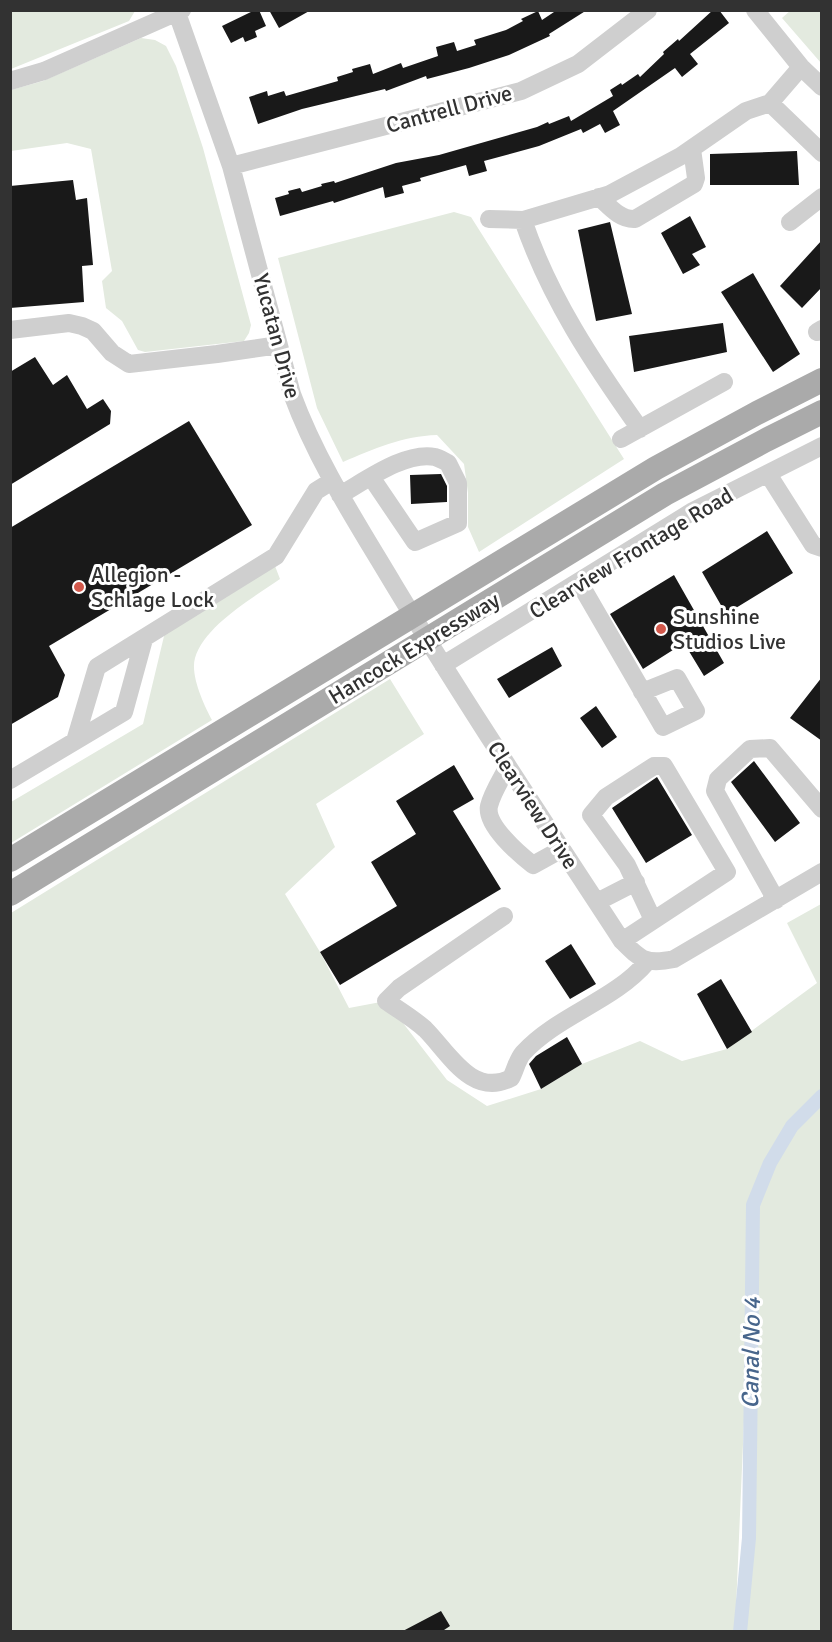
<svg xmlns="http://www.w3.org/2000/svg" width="832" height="1642" font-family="Signika,sans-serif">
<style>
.green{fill:#e3eadf}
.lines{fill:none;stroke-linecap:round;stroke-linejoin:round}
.canal{stroke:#d1dcea;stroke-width:14}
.building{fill:#191919}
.minor{stroke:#cfcfcf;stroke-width:18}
.major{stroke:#aaa;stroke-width:24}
.poi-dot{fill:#d2584b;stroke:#fff;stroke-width:2}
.labels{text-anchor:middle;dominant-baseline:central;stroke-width:6;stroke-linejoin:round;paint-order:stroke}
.street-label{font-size:22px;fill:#323232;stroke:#fff}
.poi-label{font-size:22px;fill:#323232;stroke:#fff;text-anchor:start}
.water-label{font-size:24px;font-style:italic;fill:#48668c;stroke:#fff}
</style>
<rect width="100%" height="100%" fill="#fff"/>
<!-- green -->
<path class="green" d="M 11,10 L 135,10 L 135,11 L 129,21 L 11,69 Z
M 791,10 L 821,11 L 821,63 L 782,18 Z
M 141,38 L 155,40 L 166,46 L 176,66 L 203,148 L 251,325 L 249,333 L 244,341 L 145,352 L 138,350 L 122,321 L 106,308 L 102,281 L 112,271 L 91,149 L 67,143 L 11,151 L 11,90 L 43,81 Z
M 454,212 L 471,217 L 624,459 L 479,552 L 468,527 L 468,493 L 464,464 L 437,435 C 403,436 373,449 343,462 L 317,408 L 278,258 Z
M 275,566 L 280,579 C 253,598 205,625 195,658 C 190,675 204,705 212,720 L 11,843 L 11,802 L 143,724 L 165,632 Z
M 390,679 L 424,734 L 316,804 L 335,847 L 285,894 L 320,952 L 349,1008 L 386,1001 L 447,1080 L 487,1106 L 541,1089 L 582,1064 L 640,1041 L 682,1061 L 727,1049 L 817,983 L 787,923 L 821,904 L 821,1631 L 743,1631 L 749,1538 L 752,1234 L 735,1631 L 11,1632 L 11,913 Z"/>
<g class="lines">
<!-- canal -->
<path class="canal" d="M 740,1632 L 749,1538 L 753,1205 L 770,1163 L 792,1126 L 822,1096"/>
</g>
<!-- building -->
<path class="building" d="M 255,10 L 259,10 L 266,26 L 255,31 L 257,37 L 245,42 L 243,37 L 231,43 L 222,26 Z
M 269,10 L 311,10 L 279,28 Z
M 557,10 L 587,10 L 549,34 L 550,36 L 509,55 L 469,68 L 427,79 L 426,76 L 386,91 L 385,89 L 302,109 L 258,124 L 249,97 L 267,91 L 268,96 L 284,91 L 286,96 L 338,81 L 337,77 L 353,72 L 352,69 L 370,64 L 373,74 L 401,63 L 403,68 L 438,56 L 436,47 L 454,42 L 457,51 L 476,45 L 474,40 L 506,30 L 523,21 L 521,19 L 538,11 L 542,20 Z
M 713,10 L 719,10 L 729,23 L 690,54 L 698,64 L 682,77 L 675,68 L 613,111 L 620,125 L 605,133 L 600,124 L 583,133 L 581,129 L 539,146 L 484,161 L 487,171 L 469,176 L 466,165 L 420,178 L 421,181 L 402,186 L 404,193 L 385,198 L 383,187 L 334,203 L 333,201 L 280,216 L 275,198 L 289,194 L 288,191 L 300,188 L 302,192 L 322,186 L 321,184 L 334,181 L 335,183 L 396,163 L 439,155 L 537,127 L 548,122 L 549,124 L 569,116 L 571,121 L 613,96 L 610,90 L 621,83 L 622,85 L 638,74 L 640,77 L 664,54 L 663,52 L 678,39 L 679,41 Z
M 797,151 L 799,185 L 710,185 L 710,154 Z
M 73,180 L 76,200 L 87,198 L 93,265 L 82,266 L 84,302 L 10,308 L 10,186 Z
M 690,216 L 706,247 L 692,254 L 700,265 L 683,274 L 661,233 Z
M 610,222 L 632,314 L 596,321 L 578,230 Z
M 822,240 L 822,287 L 802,308 L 780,286 Z
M 753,273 L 800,354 L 773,372 L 721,292 Z
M 723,323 L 727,352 L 634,372 L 629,336 Z
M 35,357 L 53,385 L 67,375 L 87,409 L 103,399 L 111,411 L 110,424 L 10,485 L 10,372 Z
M 189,421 L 252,525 L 49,646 L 65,675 L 58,697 L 10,725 L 10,528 Z
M 441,474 L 447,486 L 447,502 L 411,504 L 410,475 Z
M 767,531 L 793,573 L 726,614 L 702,572 Z
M 674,575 L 724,663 L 704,676 L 684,643 L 643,669 L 610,614 Z
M 552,647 L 562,666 L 509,698 L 497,679 Z
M 822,677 L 822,741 L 790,718 Z
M 596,706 L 617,737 L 602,748 L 580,718 Z
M 754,761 L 800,823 L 775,842 L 731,782 Z
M 454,765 L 474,799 L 453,811 L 501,889 L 340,985 L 320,952 L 397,906 L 371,862 L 416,834 L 396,801 Z
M 657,777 L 692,835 L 646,863 L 612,808 Z
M 571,944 L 596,984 L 570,999 L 545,961 Z
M 721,979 L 752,1032 L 727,1049 L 697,994 Z
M 567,1037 L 582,1064 L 541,1089 L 529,1064 L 536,1056 Z
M 441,1611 L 450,1626 L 441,1632 L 401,1632 Z"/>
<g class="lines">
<!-- minor -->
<path class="minor" d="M 176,10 L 231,166 L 292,394 C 317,462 357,523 394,585 C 467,706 545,823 622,941 C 641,960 646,965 674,959 L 822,872
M 755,10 L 801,67 L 822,87
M 10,81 L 44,71 L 182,10
M 770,103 L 822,153
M 231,166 L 521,91 L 578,64 L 648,10
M 599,197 C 609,206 620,220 635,219 L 694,184 L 696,178 L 692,149
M 489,219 L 523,220
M 790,222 L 822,197
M 10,330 L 69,323 L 82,326 L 93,331 L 112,353 L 129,364 L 217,354 L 279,345
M 817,332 L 822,329
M 640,429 C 593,363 549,297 523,220 L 610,194 L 681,156 L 746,111 L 770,103 L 801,67
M 621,439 L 724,382
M 768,474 L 813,545 L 822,548
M 340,495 C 365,481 405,451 435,457 C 439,458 444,461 448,463 L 458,483 L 458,523 L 415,542 L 371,477
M 579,582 L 663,727 L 696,711 L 677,678 L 642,692
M 443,665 L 693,511 L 822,446
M 75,741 L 97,667 L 276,556 L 316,491 L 332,481
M 508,766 C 502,778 492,793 489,806 C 485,825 519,854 533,865 L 562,849
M 10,780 L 124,712 L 144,639
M 776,900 L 715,791 L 718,779 L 750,749 L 770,748 L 822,809
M 597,902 L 636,882
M 504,916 L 399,988 L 386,1001 C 399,1010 414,1019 425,1029 C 449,1053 472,1098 511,1078 C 515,1071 517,1060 523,1053 C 558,1015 614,1001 647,962
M 622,941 L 727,872 L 664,766 L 654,766 L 606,797 L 591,815 L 627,865 L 653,920"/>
<!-- major -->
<path class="major" d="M 10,860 L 656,468 L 757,413 L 822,380
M 10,894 L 665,494 L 766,440 L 822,412"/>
</g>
<!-- markers -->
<g class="poi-dot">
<circle cx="79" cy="587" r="6"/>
<circle cx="661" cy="629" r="6"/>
</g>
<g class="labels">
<!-- street labels -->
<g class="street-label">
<text transform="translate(449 109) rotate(-15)">Cantrell Drive</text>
<text transform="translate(277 336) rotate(75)">Yucatan Drive</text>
<text transform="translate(631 553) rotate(-31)">Clearview Frontage Road</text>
<text transform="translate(414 648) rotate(-31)">Hancock Expressway</text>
<text transform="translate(533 805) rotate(57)">Clearview Drive</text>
</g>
<!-- poi labels -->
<g class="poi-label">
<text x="91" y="574">Allegion -<tspan x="91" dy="25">Schlage Lock</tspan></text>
<text x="673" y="616">Sunshine<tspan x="673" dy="25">Studios Live</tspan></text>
</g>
<!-- water labels -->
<g class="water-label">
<text transform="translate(751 1353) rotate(-89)">Canal No 4</text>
</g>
</g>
<!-- border -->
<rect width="832" height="1642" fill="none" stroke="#323232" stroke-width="24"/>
</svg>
